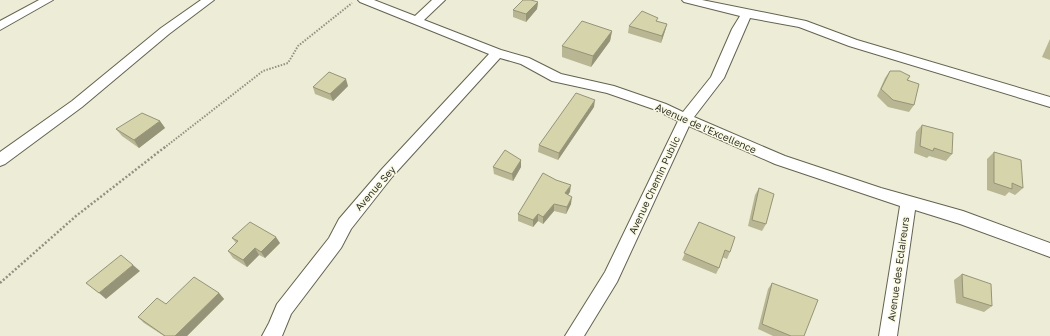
<svg xmlns="http://www.w3.org/2000/svg" width="1050" height="336" font-family="'Golos Text',sans-serif">
<style>
.lines{fill:none;stroke-linecap:round;stroke-linejoin:round}
.minor-casing{stroke:#646350;stroke-width:2}
.path-far1{stroke:#919182;stroke-width:2;stroke-dasharray:1.5 1.5;stroke-linecap:butt}
.path{stroke:#919182;stroke-width:2.5;stroke-dasharray:2 2;stroke-linecap:butt}
.minor{fill:#fff;fill-rule:evenodd}
.wall{fill:#b8b693}
.shaded-wall{fill:#969478}
.building{fill:#d6d4ab;stroke:#969478}
.labels{text-anchor:middle;dominant-baseline:central;stroke-width:3;stroke-linejoin:round;paint-order:stroke}
.street-label{font-size:10px;fill:#34342c;stroke:#fafae4}
</style>
<rect width="100%" height="100%" fill="#edecd6"/>
<g class="lines">
<defs>
<path id="minor" d="M 39,0 L 53,0 L 0,30 L 0,21 Z
M 201,0 L 214,0 L 169,34 L 82,107 L 5,164 L 0,166 L 0,152 L 72,101 L 161,28 Z
M 358,0 L 374,0 L 415,16 L 432,0 L 445,0 L 424,20 L 501,50 L 529,58 L 561,74 L 614,86 L 666,104 L 683,112 L 711,77 L 732,29 L 740,16 L 684,2 L 682,0 L 702,0 L 806,21 L 857,40 L 1050,97 L 1050,107 L 849,46 L 799,27 L 750,18 L 724,78 L 694,117 L 785,156 L 881,188 L 963,211 L 1050,243 L 1050,257 L 960,224 L 915,210 L 897,336 L 879,336 L 900,206 L 775,164 L 689,126 L 617,282 L 584,336 L 565,336 L 605,272 L 678,121 L 656,110 L 607,93 L 552,81 L 521,64 L 500,58 L 392,177 L 351,229 L 341,248 L 291,314 L 282,336 L 262,336 L 269,323 L 277,304 L 329,238 L 339,219 L 382,169 L 489,54 L 360,2 Z"/>
</defs>
<!-- minor casing -->
<use href="#minor" class="minor-casing"/>
<!-- path-far1 -->
<path class="path-far1" d="M 164,148 L 263,71 L 288,63 L 298,46 L 352,3"/>
<!-- path -->
<path class="path" d="M 0,283 L 76,216 L 165,147"/>
<!-- minor -->
<use href="#minor" class="minor"/>
</g>
<!-- wall -->
<path class="wall" d="M 538,2 L 537,9 L 526,22 L 513,17 L 513,10 Z
M 657,21 L 667,24 L 665,31 L 661,43 L 628,33 L 629,26 Z
M 612,31 L 610,41 L 591,67 L 562,57 L 562,46 Z
M 1050,39 L 1050,60 L 1042,57 Z
M 890,71 L 910,76 L 908,80 L 914,105 L 909,112 L 888,107 L 877,96 L 885,78 Z
M 348,86 L 333,101 L 315,94 L 313,87 Z
M 594,107 L 558,160 L 538,152 L 539,145 Z
M 160,121 L 165,128 L 139,148 L 122,136 L 116,129 Z
M 922,125 L 952,154 L 946,161 L 929,156 L 927,158 L 914,153 L 916,132 Z
M 994,152 L 1023,188 L 1015,195 L 1009,192 L 1005,196 L 987,190 L 987,159 Z
M 521,160 L 521,167 L 513,181 L 494,174 L 493,167 Z
M 759,188 L 766,224 L 762,231 L 748,226 L 755,195 Z
M 570,192 L 568,195 L 571,204 L 566,214 L 554,211 L 543,224 L 538,221 L 533,227 L 518,221 L 518,214 Z
M 699,222 L 730,252 L 727,259 L 722,257 L 719,268 L 716,274 L 682,260 Z
M 232,238 L 280,243 L 265,258 L 259,255 L 247,267 L 233,258 L 228,251 L 236,243 Z
M 962,274 L 992,306 L 984,312 L 956,303 L 954,280 Z
M 772,283 L 804,336 L 773,336 L 758,329 L 768,289 Z
M 219,293 L 224,299 L 187,336 L 164,336 L 144,323 L 138,317 L 166,304 Z"/>
<!-- shaded-wall -->
<path class="shaded-wall" d="M 538,2 L 537,9 L 526,22 L 526,14 Z
M 667,24 L 665,31 L 661,43 L 662,36 Z
M 612,31 L 610,41 L 591,67 L 593,56 Z
M 346,79 L 348,86 L 333,101 L 330,94 Z
M 595,100 L 594,107 L 558,160 L 559,153 Z
M 160,121 L 165,128 L 139,148 L 134,140 Z
M 521,160 L 521,167 L 513,181 L 512,174 Z
M 571,185 L 570,192 L 564,200 L 565,193 Z
M 572,197 L 571,204 L 566,214 L 567,207 Z
M 554,204 L 554,211 L 543,224 L 543,217 Z
M 538,214 L 538,221 L 533,227 L 533,220 Z
M 276,237 L 280,243 L 265,258 L 261,252 Z
M 255,248 L 259,255 L 247,267 L 243,260 Z
M 133,265 L 140,271 L 106,299 L 99,293 Z
M 219,293 L 224,299 L 187,336 L 175,336 Z"/>
<!-- building -->
<path class="building" d="M 523,0 L 531,0 L 538,2 L 526,14 L 513,10 Z
M 642,11 L 658,18 L 656,21 L 667,24 L 662,36 L 629,26 Z
M 582,21 L 612,31 L 593,56 L 562,46 Z
M 890,71 L 900,71 L 910,76 L 907,80 L 919,84 L 914,105 L 893,100 L 881,89 Z
M 329,72 L 346,79 L 330,94 L 313,87 Z
M 576,93 L 595,100 L 559,153 L 539,145 Z
M 142,113 L 160,121 L 134,140 L 116,129 Z
M 922,125 L 953,133 L 952,154 L 934,148 L 933,151 L 920,146 Z
M 505,150 L 521,160 L 512,174 L 493,167 Z
M 994,152 L 1021,160 L 1023,188 L 1012,183 L 1012,189 L 994,183 Z
M 543,173 L 556,180 L 571,185 L 565,193 L 572,197 L 567,207 L 554,204 L 543,217 L 538,214 L 533,220 L 518,214 Z
M 759,188 L 774,194 L 766,224 L 752,220 Z
M 250,222 L 276,237 L 261,252 L 255,248 L 243,260 L 228,251 L 238,241 L 232,238 Z
M 699,222 L 735,237 L 730,252 L 725,250 L 719,268 L 684,253 Z
M 121,255 L 133,265 L 99,293 L 86,283 Z
M 962,274 L 991,284 L 992,306 L 963,297 Z
M 194,277 L 219,293 L 175,336 L 165,336 L 138,317 L 157,298 L 166,304 Z
M 772,283 L 818,300 L 804,336 L 791,336 L 762,324 Z"/>
<g class="labels">
<!-- street labels -->
<g class="street-label">
<text transform="translate(706 128) rotate(24)">Avenue de l'Excellence</text>
<text transform="translate(654 185) rotate(-65)">Avenue Chemin Public</text>
<text transform="translate(375 188) rotate(-49)">Avenue Sey</text>
<text transform="translate(898 269) rotate(-82)">Avenue des Eclaireurs</text>
</g>
</g>
</svg>
